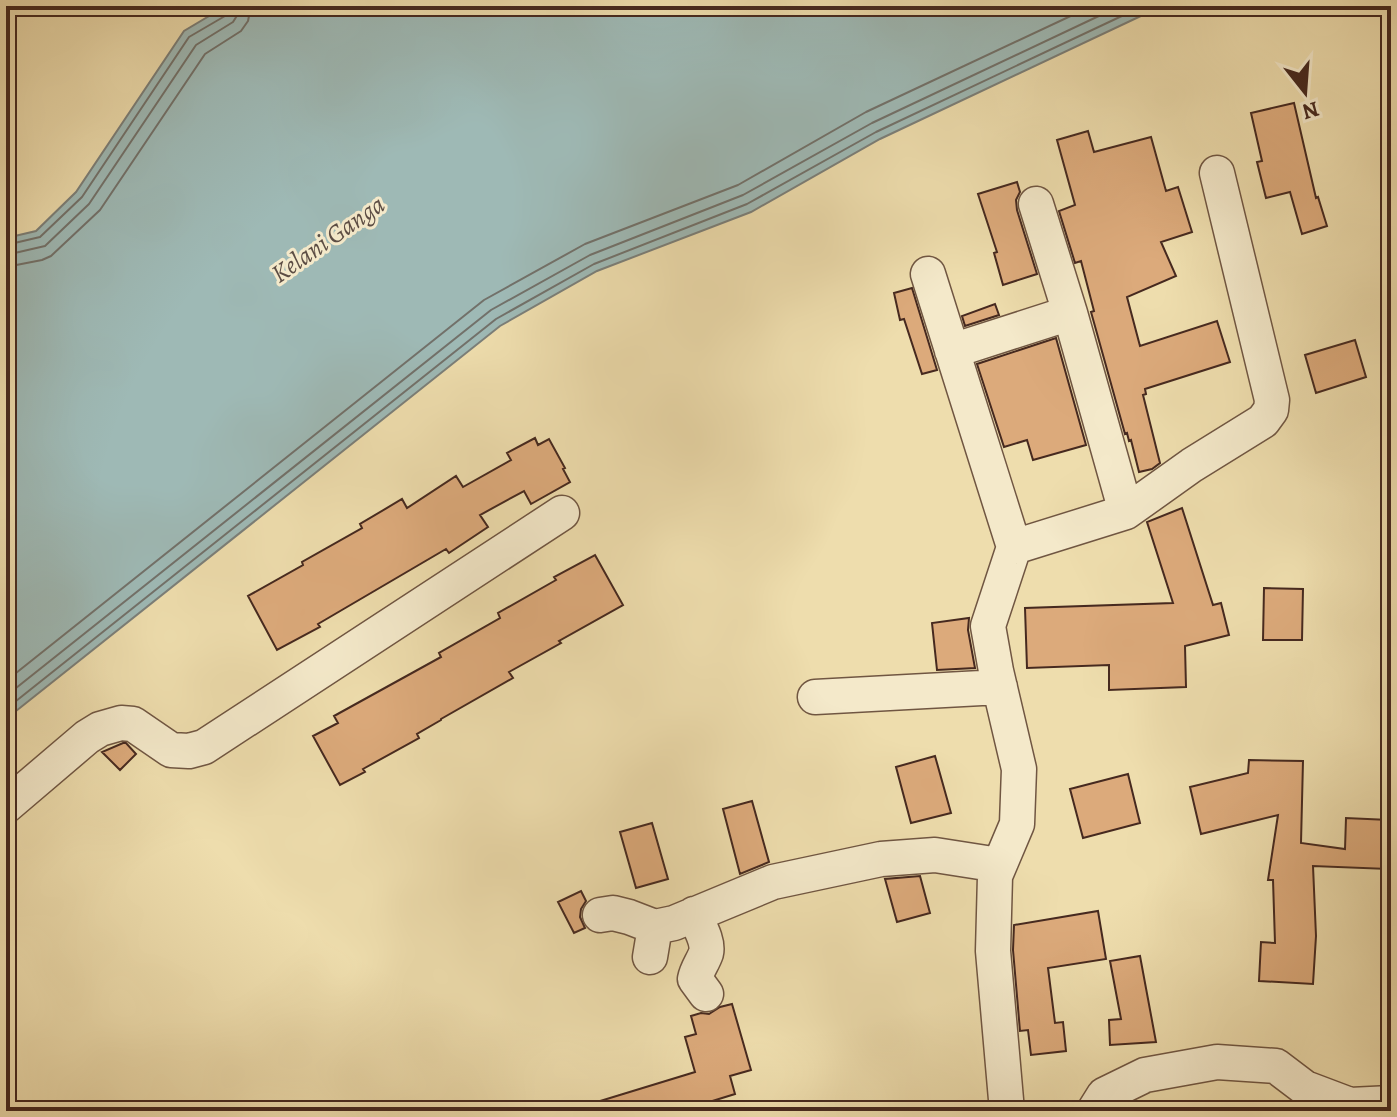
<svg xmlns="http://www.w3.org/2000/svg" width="1397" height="1117" font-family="Alegreya,serif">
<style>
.water{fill:#9eb9b5;stroke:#7b7f79;stroke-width:2}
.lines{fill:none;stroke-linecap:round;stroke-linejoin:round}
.shore{stroke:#72716a;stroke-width:2}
.building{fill:#dcaa7b;stroke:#46291f;stroke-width:2}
.minor-casing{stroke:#705642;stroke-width:37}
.minor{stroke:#f4e9ca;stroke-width:34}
.labels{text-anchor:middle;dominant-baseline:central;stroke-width:6;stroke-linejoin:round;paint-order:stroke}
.water-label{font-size:26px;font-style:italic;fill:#5c4d44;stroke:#f4e9ca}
</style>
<rect width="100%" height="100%" fill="#eeddad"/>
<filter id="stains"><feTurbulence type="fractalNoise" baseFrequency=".0025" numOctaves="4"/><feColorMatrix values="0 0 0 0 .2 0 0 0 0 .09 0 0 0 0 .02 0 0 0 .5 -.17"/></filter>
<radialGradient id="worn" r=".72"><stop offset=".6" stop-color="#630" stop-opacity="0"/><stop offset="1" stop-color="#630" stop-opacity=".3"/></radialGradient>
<!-- water -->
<path class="water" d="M 226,6 L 1162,6 L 880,139 L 751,212 L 597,271 L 500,326 L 6,719 L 6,238 L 36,231 L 76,192 L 184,31 Z"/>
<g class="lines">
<!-- shore -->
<path class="shore" d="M 6,245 L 40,237 L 82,197 L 189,37 L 225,16 L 228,11 L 229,6
M 6,255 L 45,246 L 89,204 L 196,45 L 233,22 L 238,14 L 239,6
M 6,267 L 42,260 L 51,256 L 100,210 L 205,54 L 241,31 L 248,21 L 251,6
M 6,681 L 484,300 L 585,244 L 738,185 L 866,112 L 1092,6
M 6,696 L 491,310 L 590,255 L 743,195 L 872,123 L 1120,6
M 6,709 L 496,319 L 594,264 L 747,204 L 876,132 L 1143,6"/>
</g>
<!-- building -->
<path class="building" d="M 1294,103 L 1316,198 L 1318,197 L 1327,226 L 1302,234 L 1290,192 L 1266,198 L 1257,162 L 1262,161 L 1251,113 Z
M 1088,131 L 1094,152 L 1151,137 L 1166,191 L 1178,187 L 1192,232 L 1161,242 L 1176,276 L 1127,297 L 1140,346 L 1217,321 L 1230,362 L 1145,389 L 1146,394 L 1143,395 L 1160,463 L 1152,469 L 1139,472 L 1131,440 L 1129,441 L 1127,433 L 1125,434 L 1091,312 L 1094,311 L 1081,261 L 1075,263 L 1059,211 L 1075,205 L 1057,140 Z
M 1017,182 L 1020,192 L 1016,200 L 1017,210 L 1037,274 L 1003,285 L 994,253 L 997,252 L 978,194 Z
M 912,288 L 937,370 L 922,374 L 904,319 L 900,320 L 894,293 Z
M 995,304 L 999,315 L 965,326 L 962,316 Z
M 1056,338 L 1086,445 L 1033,460 L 1027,440 L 1004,447 L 977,364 Z
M 1355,340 L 1366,377 L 1316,393 L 1305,355 Z
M 535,438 L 538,445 L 549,439 L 565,468 L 563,469 L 570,482 L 531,504 L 524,491 L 480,515 L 488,527 L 449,553 L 446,549 L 318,624 L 320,627 L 277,650 L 248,596 L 303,565 L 302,562 L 362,528 L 360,524 L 402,499 L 407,508 L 456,476 L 463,487 L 511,460 L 507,453 Z
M 1182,508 L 1213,605 L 1221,603 L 1229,635 L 1185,646 L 1186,687 L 1109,690 L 1109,665 L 1027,668 L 1025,608 L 1173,603 L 1147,522 Z
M 595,555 L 623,605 L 559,641 L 561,643 L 509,672 L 513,678 L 441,719 L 441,720 L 417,734 L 419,738 L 363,769 L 365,772 L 340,785 L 313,736 L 338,723 L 334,716 L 441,657 L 439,653 L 500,618 L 498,613 L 556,580 L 554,577 Z
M 1264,588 L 1303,589 L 1302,640 L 1263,640 Z
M 969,618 L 968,630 L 975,668 L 937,670 L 932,623 Z
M 123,743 L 126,743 L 136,754 L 120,770 L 102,752 Z
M 935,756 L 951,813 L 911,823 L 896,767 Z
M 1249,760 L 1303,761 L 1301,843 L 1345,849 L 1346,818 L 1389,820 L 1388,869 L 1313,866 L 1316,936 L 1313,984 L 1259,981 L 1261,942 L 1275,943 L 1273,880 L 1268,880 L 1278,815 L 1201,834 L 1190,787 L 1248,773 Z
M 1128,774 L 1140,823 L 1083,838 L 1070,789 Z
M 752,801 L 769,862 L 740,874 L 723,809 Z
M 652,823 L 668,879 L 636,888 L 620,832 Z
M 920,876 L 930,913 L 897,922 L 885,879 Z
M 581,891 L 586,901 L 581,909 L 580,917 L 585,928 L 574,933 L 558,902 Z
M 1098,911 L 1106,959 L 1048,968 L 1055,1023 L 1063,1022 L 1066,1051 L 1031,1055 L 1028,1030 L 1020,1031 L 1013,950 L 1014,925 Z
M 1140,956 L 1156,1042 L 1110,1045 L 1109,1020 L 1121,1019 L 1110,961 Z
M 732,1004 L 751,1070 L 730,1076 L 735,1094 L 680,1111 L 587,1111 L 587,1105 L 695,1072 L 685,1037 L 696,1034 L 691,1016 L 701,1013 L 709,1014 L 720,1007 Z"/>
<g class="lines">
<defs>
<path id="minor" d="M 1036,204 L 1070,313 L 1126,512
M 928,274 L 1014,547 L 988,626 L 996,671 L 1019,769 L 1017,824 L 995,876 L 993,951 L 1007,1111
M 952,351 L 1070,313
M 1014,547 L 1126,512 L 1192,465 L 1263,421 L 1271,410 L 1272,400 L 1217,173
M 815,697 L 1000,687
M 6,806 L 87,737 L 100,729 L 121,723 L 133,724 L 171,750 L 189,751 L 204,747 L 562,513
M 694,914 C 698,924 709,941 706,953 C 703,962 697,969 695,979 L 706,994
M 600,915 L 613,913 L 629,917 L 655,927 L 674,923 L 773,882 L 881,859 L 935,855 L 999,865
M 650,957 L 655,927
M 1094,1111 L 1104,1095 L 1145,1075 L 1217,1062 L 1276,1066 L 1305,1088 L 1350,1105 L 1391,1103"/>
</defs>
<!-- minor casing -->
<use href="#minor" class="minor-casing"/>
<!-- minor -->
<use href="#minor" class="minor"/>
</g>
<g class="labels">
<!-- water labels -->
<g class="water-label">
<text transform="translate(328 239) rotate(-35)">Kelani Ganga</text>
</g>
</g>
<!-- margin -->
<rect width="1397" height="1117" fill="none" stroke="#eeddad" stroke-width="32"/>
<rect x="8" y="8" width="1381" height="1101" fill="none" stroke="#46291f" stroke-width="4"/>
<rect x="16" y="16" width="1365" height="1085" fill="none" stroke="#46291f" stroke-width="2"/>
<!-- north arrow -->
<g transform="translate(1305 92) rotate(163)" stroke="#f4e9ca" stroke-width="6" paint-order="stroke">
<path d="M0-6L14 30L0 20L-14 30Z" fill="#46291f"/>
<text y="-12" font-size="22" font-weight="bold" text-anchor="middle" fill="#46291f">N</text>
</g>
<rect width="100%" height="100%" filter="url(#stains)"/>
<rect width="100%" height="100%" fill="url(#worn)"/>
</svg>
